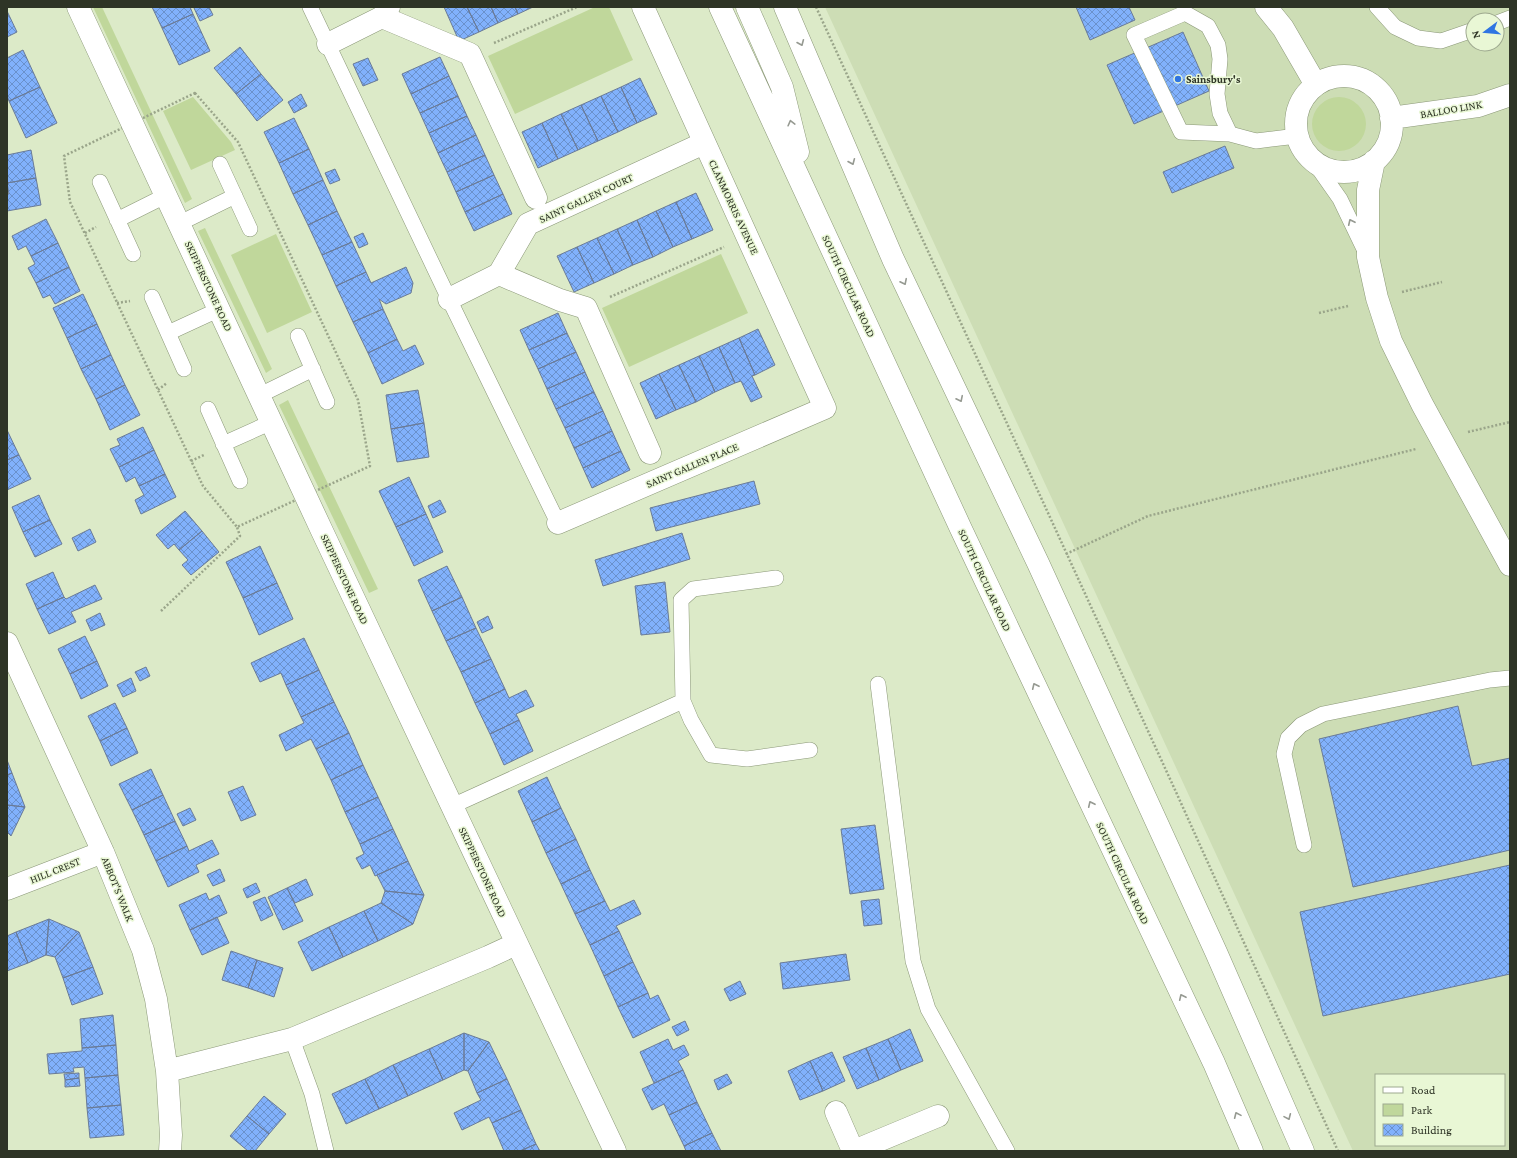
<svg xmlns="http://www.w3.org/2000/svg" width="1517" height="1158" font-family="'Crimson Pro',serif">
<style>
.built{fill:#cdddb5;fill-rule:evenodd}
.green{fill:#c0d79b}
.building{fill:url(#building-cross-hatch);stroke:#6a7b97}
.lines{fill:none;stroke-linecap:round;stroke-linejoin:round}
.lane-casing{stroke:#8b9878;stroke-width:16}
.street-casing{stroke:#8b9878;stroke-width:23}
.highway-casing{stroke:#8b9878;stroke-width:23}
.path{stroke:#9aa58a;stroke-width:2.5;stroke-dasharray:2 2;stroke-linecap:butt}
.lane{stroke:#fff;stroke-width:15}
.street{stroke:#fff;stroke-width:22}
.highway{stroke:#fff;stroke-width:22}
.oneway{stroke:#969a92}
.poi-dot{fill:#2f75e2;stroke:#e9f7d5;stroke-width:1.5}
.labels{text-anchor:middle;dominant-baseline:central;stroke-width:3;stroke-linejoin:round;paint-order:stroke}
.poi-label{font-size:11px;font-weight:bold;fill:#2e3426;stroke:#e9f7d5;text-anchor:start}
.street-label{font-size:11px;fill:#2e3426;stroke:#e9f7d5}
</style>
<defs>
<pattern id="building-cross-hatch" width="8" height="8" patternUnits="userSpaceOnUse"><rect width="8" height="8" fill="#81b1fc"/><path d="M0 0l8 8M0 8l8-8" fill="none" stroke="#6a91cc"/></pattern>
</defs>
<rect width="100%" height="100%" fill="#dceac8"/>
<!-- built -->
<path class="built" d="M 825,7 L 1510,7 L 1510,1151 L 1353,1151 ZM 1473,20 L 1497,20 L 1497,44 L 1473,44 ZM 1376,1075 L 1504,1075 L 1504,1145 L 1376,1145 Z"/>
<!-- green -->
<path class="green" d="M 93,7 L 102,7 L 192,199 L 185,203 Z
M 595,7 L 609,7 L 633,60 L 515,114 L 488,56 Z
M 193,97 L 231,142 L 235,150 L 191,170 L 163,111 Z
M1312 124a27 27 0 1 1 54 0a27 27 0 1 1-54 0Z
M 205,228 L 272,369 L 266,373 L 198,231 Z
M 276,234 L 312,312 L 267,333 L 231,255 Z
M 721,254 L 748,313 L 629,367 L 602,308 Z
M 288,400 L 378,589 L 369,593 L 279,405 Z"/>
<!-- building -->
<path class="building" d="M 152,7 L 190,7 L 193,14 L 162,28 Z
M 196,7 L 209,7 L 213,15 L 200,21 L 194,8 Z
M 444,7 L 467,7 L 479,32 L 459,41 Z
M 467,7 L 491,7 L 498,23 L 479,32 Z
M 491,7 L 515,7 L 518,14 L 498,23 Z
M 515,7 L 533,7 L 518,14 Z
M 1076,7 L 1129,7 L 1135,20 L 1090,40 Z
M 7,11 L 17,32 L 7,37 Z
M 193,14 L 210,51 L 179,65 L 162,28 Z
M 1183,32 L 1209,91 L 1134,124 L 1107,65 Z
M 240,47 L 261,74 L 236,94 L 214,68 Z
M 23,50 L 40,87 L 9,101 L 7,96 L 7,58 Z
M 440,57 L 449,76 L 411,94 L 402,74 Z
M 368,58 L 378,80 L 363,86 L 353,64 Z
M 261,74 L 283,100 L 257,121 L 236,94 Z
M 449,76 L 458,96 L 420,113 L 411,94 Z
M 640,78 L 657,114 L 637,123 L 621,87 Z
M 40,87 L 57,123 L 26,138 L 9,101 Z
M 621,87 L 637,123 L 618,132 L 601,96 Z
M 301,94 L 307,106 L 294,113 L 288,102 Z
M 458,96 L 467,116 L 429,133 L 420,113 Z
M 601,96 L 618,132 L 598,141 L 581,105 Z
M 581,105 L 598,141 L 578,150 L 561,114 Z
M 561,114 L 578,150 L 558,159 L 542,123 Z
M 467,116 L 476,135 L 438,153 L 429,133 Z
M 294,118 L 309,149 L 279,163 L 264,132 Z
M 542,123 L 558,159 L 538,168 L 522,132 Z
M 476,135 L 485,155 L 447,172 L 438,153 Z
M 1225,146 L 1234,168 L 1172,193 L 1163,172 Z
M 309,149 L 323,180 L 293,194 L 279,163 Z
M 31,150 L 36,178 L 7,183 L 7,155 Z
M 485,155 L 494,175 L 456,192 L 447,172 Z
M 335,169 L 340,180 L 330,184 L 325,173 Z
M 494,175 L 503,194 L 465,212 L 456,192 Z
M 36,178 L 41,205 L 7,211 L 7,194 L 9,194 L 7,183 Z
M 323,180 L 337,211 L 308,225 L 293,194 Z
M 696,193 L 713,230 L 692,239 L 676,202 Z
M 503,194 L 512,214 L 474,231 L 465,212 Z
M 676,202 L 692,239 L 673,247 L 656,211 Z
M 337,211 L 352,242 L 322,255 L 308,225 Z
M 656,211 L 673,247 L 653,257 L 637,220 Z
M 46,219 L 58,243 L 31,256 L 26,246 L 18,250 L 12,236 Z
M 637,220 L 653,257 L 633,265 L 617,229 Z
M 617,229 L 633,265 L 614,274 L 597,238 Z
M 363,233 L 368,244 L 359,248 L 354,237 Z
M 597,238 L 614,274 L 594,283 L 577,247 Z
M 352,242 L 366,272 L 336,286 L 322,255 Z
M 58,243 L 69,267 L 36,283 L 28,268 L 35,264 L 31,256 Z
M 577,247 L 594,283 L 574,292 L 557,256 Z
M 69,267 L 80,291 L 55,304 L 50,295 L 43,298 L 36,283 Z
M 406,267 L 413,283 L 411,293 L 386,304 L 379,299 L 383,309 L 353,322 L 336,286 L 366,272 L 371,283 Z
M 83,294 L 97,324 L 67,338 L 53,308 Z
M 383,309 L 397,339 L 368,353 L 353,322 Z
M 558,313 L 567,333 L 529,350 L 520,330 Z
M 97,324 L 111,355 L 81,369 L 67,338 Z
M 758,329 L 775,365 L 755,375 L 739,338 Z
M 567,333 L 576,352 L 538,369 L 529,350 Z
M 739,338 L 755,375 L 752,376 L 762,397 L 751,402 L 741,381 L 735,383 L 719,347 Z
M 397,339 L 403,351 L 415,345 L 424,364 L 382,384 L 368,353 Z
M 719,347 L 735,383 L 715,392 L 699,356 Z
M 576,352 L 585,372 L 547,389 L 538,369 Z
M 111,355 L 125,385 L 96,399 L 81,369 Z
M 699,356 L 715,392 L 696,402 L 679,365 Z
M 679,365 L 696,402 L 676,410 L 659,374 Z
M 585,372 L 594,392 L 556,409 L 547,389 Z
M 659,374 L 676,410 L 656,419 L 640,383 Z
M 125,385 L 140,415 L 110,430 L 96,399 Z
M 418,390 L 424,423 L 391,429 L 386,395 Z
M 594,392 L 603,411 L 565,428 L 556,409 Z
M 603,411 L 612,431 L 574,448 L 565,428 Z
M 424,423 L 429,457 L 397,462 L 391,429 Z
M 143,427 L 154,450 L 119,467 L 110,449 L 120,445 L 117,439 Z
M 7,430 L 19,455 L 7,460 Z
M 612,431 L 621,451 L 583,468 L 574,448 Z
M 154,450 L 165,474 L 139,486 L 135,477 L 126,482 L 119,467 Z
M 621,451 L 630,470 L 592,488 L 583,468 Z
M 19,455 L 31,479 L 7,490 L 7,460 Z
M 165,474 L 176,497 L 141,514 L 135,500 L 144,495 L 139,486 Z
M 409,477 L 426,514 L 396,527 L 379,491 Z
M 754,481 L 760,504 L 656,531 L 650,508 Z
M 39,495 L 50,520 L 23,532 L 12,507 Z
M 440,500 L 446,512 L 433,518 L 428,506 Z
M 185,511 L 202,531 L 179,550 L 174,544 L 168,549 L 156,535 Z
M 426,514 L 443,552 L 414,566 L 396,527 Z
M 50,520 L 62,544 L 35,557 L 23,532 Z
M 90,529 L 96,542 L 78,551 L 72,538 Z
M 202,531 L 219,552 L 191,575 L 182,565 L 188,560 L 179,550 Z
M 682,533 L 690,559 L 603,586 L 595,560 Z
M 260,546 L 277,583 L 243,598 L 226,562 Z
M 447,566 L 462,597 L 432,611 L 418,580 Z
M 53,572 L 64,597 L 37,609 L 26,584 Z
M 665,582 L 670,632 L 641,635 L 635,586 Z
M 277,583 L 293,619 L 259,635 L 243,598 Z
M 95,585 L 102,599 L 71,612 L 76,622 L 49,634 L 37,609 L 64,597 L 66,599 Z
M 462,597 L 476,628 L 446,641 L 432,611 Z
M 100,613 L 105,625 L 91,631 L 86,620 Z
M 488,616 L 493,628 L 482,633 L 477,622 Z
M 476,628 L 491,659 L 461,672 L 446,641 Z
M 85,636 L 97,661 L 70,674 L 58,649 Z
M 304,638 L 319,670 L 286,685 L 281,673 L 260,682 L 251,663 Z
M 491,659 L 505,689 L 475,703 L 461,672 Z
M 97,661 L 108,686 L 81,699 L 70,674 Z
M 146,667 L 150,676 L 140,681 L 135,672 Z
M 319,670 L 334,702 L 301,717 L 286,685 Z
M 131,678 L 136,691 L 123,697 L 117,685 Z
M 505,689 L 509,698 L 526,690 L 534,706 L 516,714 L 519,720 L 490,734 L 475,703 Z
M 334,702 L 349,733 L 316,749 L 311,739 L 286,751 L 279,735 L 304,723 L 301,717 Z
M 115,703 L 127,728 L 100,741 L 88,716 Z
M 1458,706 L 1472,766 L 1510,758 L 1510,850 L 1353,887 L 1319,739 Z
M 519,720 L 533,751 L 504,765 L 490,734 Z
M 127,728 L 138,753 L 111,766 L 100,741 Z
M 349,733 L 363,765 L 331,780 L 316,749 Z
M 7,760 L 12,773 L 7,775 Z
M 363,765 L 378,797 L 345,812 L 331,780 Z
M 151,769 L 163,795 L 132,810 L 119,784 Z
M 12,773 L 25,807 L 7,805 L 7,775 Z
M 547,777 L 561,808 L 532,822 L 518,791 Z
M 243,786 L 256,815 L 241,821 L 228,792 Z
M 163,795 L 175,821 L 144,835 L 132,810 Z
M 378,797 L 393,829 L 360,844 L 345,812 Z
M 7,805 L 25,807 L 11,836 L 7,832 Z
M 190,808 L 196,820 L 183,826 L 177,814 Z
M 561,808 L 576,839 L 546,853 L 532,822 Z
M 175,821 L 187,846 L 156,861 L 144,835 Z
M 875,825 L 884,889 L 850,894 L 841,829 Z
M 393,829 L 408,861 L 375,876 L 370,865 L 362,869 L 356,858 L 364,854 L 360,844 Z
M 576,839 L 590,870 L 561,884 L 546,853 Z
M 212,840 L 219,854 L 196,865 L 199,872 L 168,887 L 156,861 L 187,846 L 189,851 Z
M 408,861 L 424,895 L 385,891 L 377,875 Z
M 1510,865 L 1510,974 L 1323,1016 L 1300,912 Z
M 220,869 L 225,881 L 213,886 L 207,875 Z
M 590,870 L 605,901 L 575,914 L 561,884 Z
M 306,879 L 313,895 L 295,903 L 287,888 Z
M 256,883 L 260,892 L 247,898 L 243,889 Z
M 287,888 L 303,921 L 283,930 L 268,897 Z
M 385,891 L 424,895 L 413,924 L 381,903 Z
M 206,893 L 209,900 L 219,895 L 227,913 L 190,930 L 179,905 Z
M 265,897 L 273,915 L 261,921 L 253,902 Z
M 879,899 L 882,924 L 864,926 L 861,901 Z
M 634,900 L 641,914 L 616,926 L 619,931 L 590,945 L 575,914 L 605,901 L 610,911 Z
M 381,903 L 413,924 L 378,941 L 364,911 Z
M 364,911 L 378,941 L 343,957 L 329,927 Z
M 217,917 L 229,943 L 202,955 L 190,930 Z
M 49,919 L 46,955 L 28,963 L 16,932 Z
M 49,919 L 79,932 L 55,957 L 46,955 Z
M 329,927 L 343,957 L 312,971 L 298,942 Z
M 619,931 L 633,962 L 604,976 L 590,945 Z
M 16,932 L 28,963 L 7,971 L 7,936 Z
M 79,932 L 93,967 L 63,978 L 55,957 Z
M 231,951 L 257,960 L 248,988 L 222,980 Z
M 846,954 L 850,980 L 783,989 L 780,963 Z
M 257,960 L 283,968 L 274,997 L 248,988 Z
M 633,962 L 648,993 L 618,1007 L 604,976 Z
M 93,967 L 103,994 L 72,1005 L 63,978 Z
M 740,981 L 746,994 L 730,1001 L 724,989 Z
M 648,993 L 650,999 L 658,995 L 670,1020 L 633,1038 L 618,1007 Z
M 113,1015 L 116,1045 L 82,1048 L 80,1019 Z
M 685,1021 L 689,1030 L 677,1036 L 672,1027 Z
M 910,1029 L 923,1061 L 901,1070 L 888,1039 Z
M 464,1033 L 464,1070 L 443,1080 L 429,1049 Z
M 464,1033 L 489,1042 L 468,1071 L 464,1070 Z
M 668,1039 L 673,1050 L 684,1045 L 689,1055 L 678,1061 L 683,1070 L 654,1083 L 640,1052 Z
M 888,1039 L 901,1070 L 879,1080 L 866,1048 Z
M 489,1042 L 507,1079 L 477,1093 L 468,1071 Z
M 116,1045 L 118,1075 L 85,1078 L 84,1067 L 73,1068 L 74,1072 L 49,1074 L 47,1054 L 82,1051 L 82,1048 Z
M 866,1048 L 879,1080 L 857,1089 L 843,1057 Z
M 429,1049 L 443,1080 L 408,1096 L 393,1065 Z
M 832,1052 L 845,1081 L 823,1091 L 810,1061 Z
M 810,1061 L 823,1091 L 800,1100 L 788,1071 Z
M 393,1065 L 408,1096 L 379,1109 L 365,1079 Z
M 683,1070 L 697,1102 L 669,1115 L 664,1104 L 652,1110 L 642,1089 Z
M 79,1073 L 79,1078 L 65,1080 L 64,1074 Z
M 727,1074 L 732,1083 L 718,1090 L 714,1080 Z
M 118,1075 L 121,1105 L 87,1108 L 85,1078 Z
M 79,1078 L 80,1086 L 65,1087 L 65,1080 Z
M 365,1079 L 379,1109 L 346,1124 L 332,1094 Z
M 507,1079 L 521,1110 L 492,1123 L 489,1117 L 462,1130 L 454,1113 L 481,1100 L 477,1093 Z
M 264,1096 L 286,1114 L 269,1134 L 247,1116 Z
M 697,1102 L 712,1133 L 684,1146 L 669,1115 Z
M 121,1105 L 124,1135 L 90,1138 L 87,1108 Z
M 521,1110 L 536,1144 L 520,1151 L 504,1151 L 492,1123 Z
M 247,1116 L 269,1134 L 255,1151 L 248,1151 L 230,1136 Z
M 712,1133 L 721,1151 L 686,1151 L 684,1146 Z
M 536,1144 L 540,1151 L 520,1151 Z"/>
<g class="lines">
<defs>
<path id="lane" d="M 310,7 L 449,299 L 558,523
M 1377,7 L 1395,27 L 1418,38 L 1441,41 L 1473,30
M 1185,13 L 1208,26 L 1218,45 L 1220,59 L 1217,94 L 1220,113 L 1230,134 L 1181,132 L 1134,35 Z
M 1497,23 L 1510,18
M 1230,134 L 1256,141 L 1297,136
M 1314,162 L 1340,199 L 1366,253
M 220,164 L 250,229
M 100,182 L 133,254
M 117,220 L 167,195
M 180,223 L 235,196
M 152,297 L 184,369
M 168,333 L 220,309
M 298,336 L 327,402
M 260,395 L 313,369
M 208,409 L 240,481
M 223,444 L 272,422
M 776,578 L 693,589 L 681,600 L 683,701 L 691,720 L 711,755 L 747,759 L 810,750
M 878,684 L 913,961 L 928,1009 L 1007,1151
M 452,806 L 683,701
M 1304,845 L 1284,754 L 1288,738 L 1301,725 L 1323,714 L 1490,680 L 1510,678
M 292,1039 L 312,1094 L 326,1151"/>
<path id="street" d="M 78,7 L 322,531 L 615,1151
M 1266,7 L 1283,28 L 1316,85
M 382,17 L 470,54 L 536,198
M 328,44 L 382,17 L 389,7
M1296 124a48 48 0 1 1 96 0a48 48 0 1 1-96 0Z
M 1391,118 L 1478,106 L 1510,95
M 1374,161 L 1368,190 L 1368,257 L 1377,298 L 1391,341 L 1422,404 L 1510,565
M 499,274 L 560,300 L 586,308 L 650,453
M 449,299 L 499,274 L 528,224 L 704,143
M 558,523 L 825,408 L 643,7
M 7,643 L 103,852 L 143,950 L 156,999 L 167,1071 L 171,1135 L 170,1151
M 7,889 L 103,852
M 167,1071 L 292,1039 L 488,957 L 516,944
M 836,1112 L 853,1151
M 854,1151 L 938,1116"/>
<path id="highway" d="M 720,7 L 961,529 L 1214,1063 L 1252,1151
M 747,7 L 782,87 L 798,152
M 785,7 L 893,259 L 1038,563 L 1216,952 L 1303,1151"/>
</defs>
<!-- lane casing -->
<use href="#lane" class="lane-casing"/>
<!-- street casing -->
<use href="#street" class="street-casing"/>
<!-- highway casing -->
<use href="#highway" class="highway-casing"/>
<!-- path -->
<path class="path" d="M 816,7 L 1176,792 L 1338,1151
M 494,43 L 577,7
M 195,93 L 238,142 L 358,400 L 370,466 L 237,527 L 203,486 L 70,202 L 64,156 Z
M 85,233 L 96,227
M 1402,292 L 1442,282
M 610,297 L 724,247
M 117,303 L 130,301
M 1319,313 L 1348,306
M 158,390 L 167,383
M 1468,432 L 1510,422
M 191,461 L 204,455
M 1066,554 L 1148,516 L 1416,449
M 161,611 L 240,536 L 237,527"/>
<!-- lane -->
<use href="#lane" class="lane"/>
<!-- street -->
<use href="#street" class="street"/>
<!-- highway -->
<use href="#highway" class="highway"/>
</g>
<!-- one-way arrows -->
<defs><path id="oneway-chevron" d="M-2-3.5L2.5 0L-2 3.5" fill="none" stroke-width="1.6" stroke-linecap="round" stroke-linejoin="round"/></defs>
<g class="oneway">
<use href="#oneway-chevron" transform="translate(801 43) rotate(67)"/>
<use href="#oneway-chevron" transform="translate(791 123) rotate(-104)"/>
<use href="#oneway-chevron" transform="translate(852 162) rotate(67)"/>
<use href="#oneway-chevron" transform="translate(1351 222) rotate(-115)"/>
<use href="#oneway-chevron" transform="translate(904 282) rotate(64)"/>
<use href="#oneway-chevron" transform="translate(960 399) rotate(64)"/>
<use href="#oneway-chevron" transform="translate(1035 686) rotate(-115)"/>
<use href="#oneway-chevron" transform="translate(1091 804) rotate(-115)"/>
<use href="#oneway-chevron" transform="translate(1182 997) rotate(-115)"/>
<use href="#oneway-chevron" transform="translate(1237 1115) rotate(-114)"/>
<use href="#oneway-chevron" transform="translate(1288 1117) rotate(66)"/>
</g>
<!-- markers -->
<circle class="poi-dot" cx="1178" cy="79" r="4"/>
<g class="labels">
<!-- poi labels -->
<g class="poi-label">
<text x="1186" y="79">Sainsbury's</text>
</g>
<!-- street labels -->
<g class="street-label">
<text transform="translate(1451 109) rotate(-10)">BALLOO LINK</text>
<text transform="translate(586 198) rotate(-25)">SAINT GALLEN COURT</text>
<text transform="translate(734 207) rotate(65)">CLANMORRIS AVENUE</text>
<text transform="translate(209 286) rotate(65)">SKIPPERSTONE ROAD</text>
<text transform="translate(849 286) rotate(65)">SOUTH CIRCULAR ROAD</text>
<text transform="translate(692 465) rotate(-23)">SAINT GALLEN PLACE</text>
<text transform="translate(345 579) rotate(65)">SKIPPERSTONE ROAD</text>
<text transform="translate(985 580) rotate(65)">SOUTH CIRCULAR ROAD</text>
<text transform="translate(55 870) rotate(-22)">HILL CREST</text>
<text transform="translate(483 872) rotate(65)">SKIPPERSTONE ROAD</text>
<text transform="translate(1123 873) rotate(65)">SOUTH CIRCULAR ROAD</text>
<text transform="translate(118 889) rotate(68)">ABBOT'S WALK</text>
</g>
</g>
<!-- border -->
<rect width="1517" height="1158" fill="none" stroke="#2e3426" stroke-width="16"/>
<!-- legend -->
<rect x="1375" y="1074" width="130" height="72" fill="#e9f7d5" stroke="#9ea98f"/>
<rect x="1383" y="1087" width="20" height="6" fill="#ffffff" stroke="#9ea98f"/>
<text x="1411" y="1094" font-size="12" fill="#2e3426">Road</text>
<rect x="1383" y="1104" width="20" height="12" fill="#c0d79b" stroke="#9ea98f"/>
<text x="1411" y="1114" font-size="12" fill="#2e3426">Park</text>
<rect x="1383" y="1124" width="20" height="12" fill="url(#building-cross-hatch)" stroke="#9ea98f"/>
<text x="1411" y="1134" font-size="12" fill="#2e3426">Building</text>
<!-- north arrow -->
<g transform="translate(1485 32) rotate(254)"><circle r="19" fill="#e9f7d5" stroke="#9ea98f"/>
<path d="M0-3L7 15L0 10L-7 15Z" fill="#2f75e2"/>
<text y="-6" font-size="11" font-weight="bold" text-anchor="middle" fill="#2e3426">N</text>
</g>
</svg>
